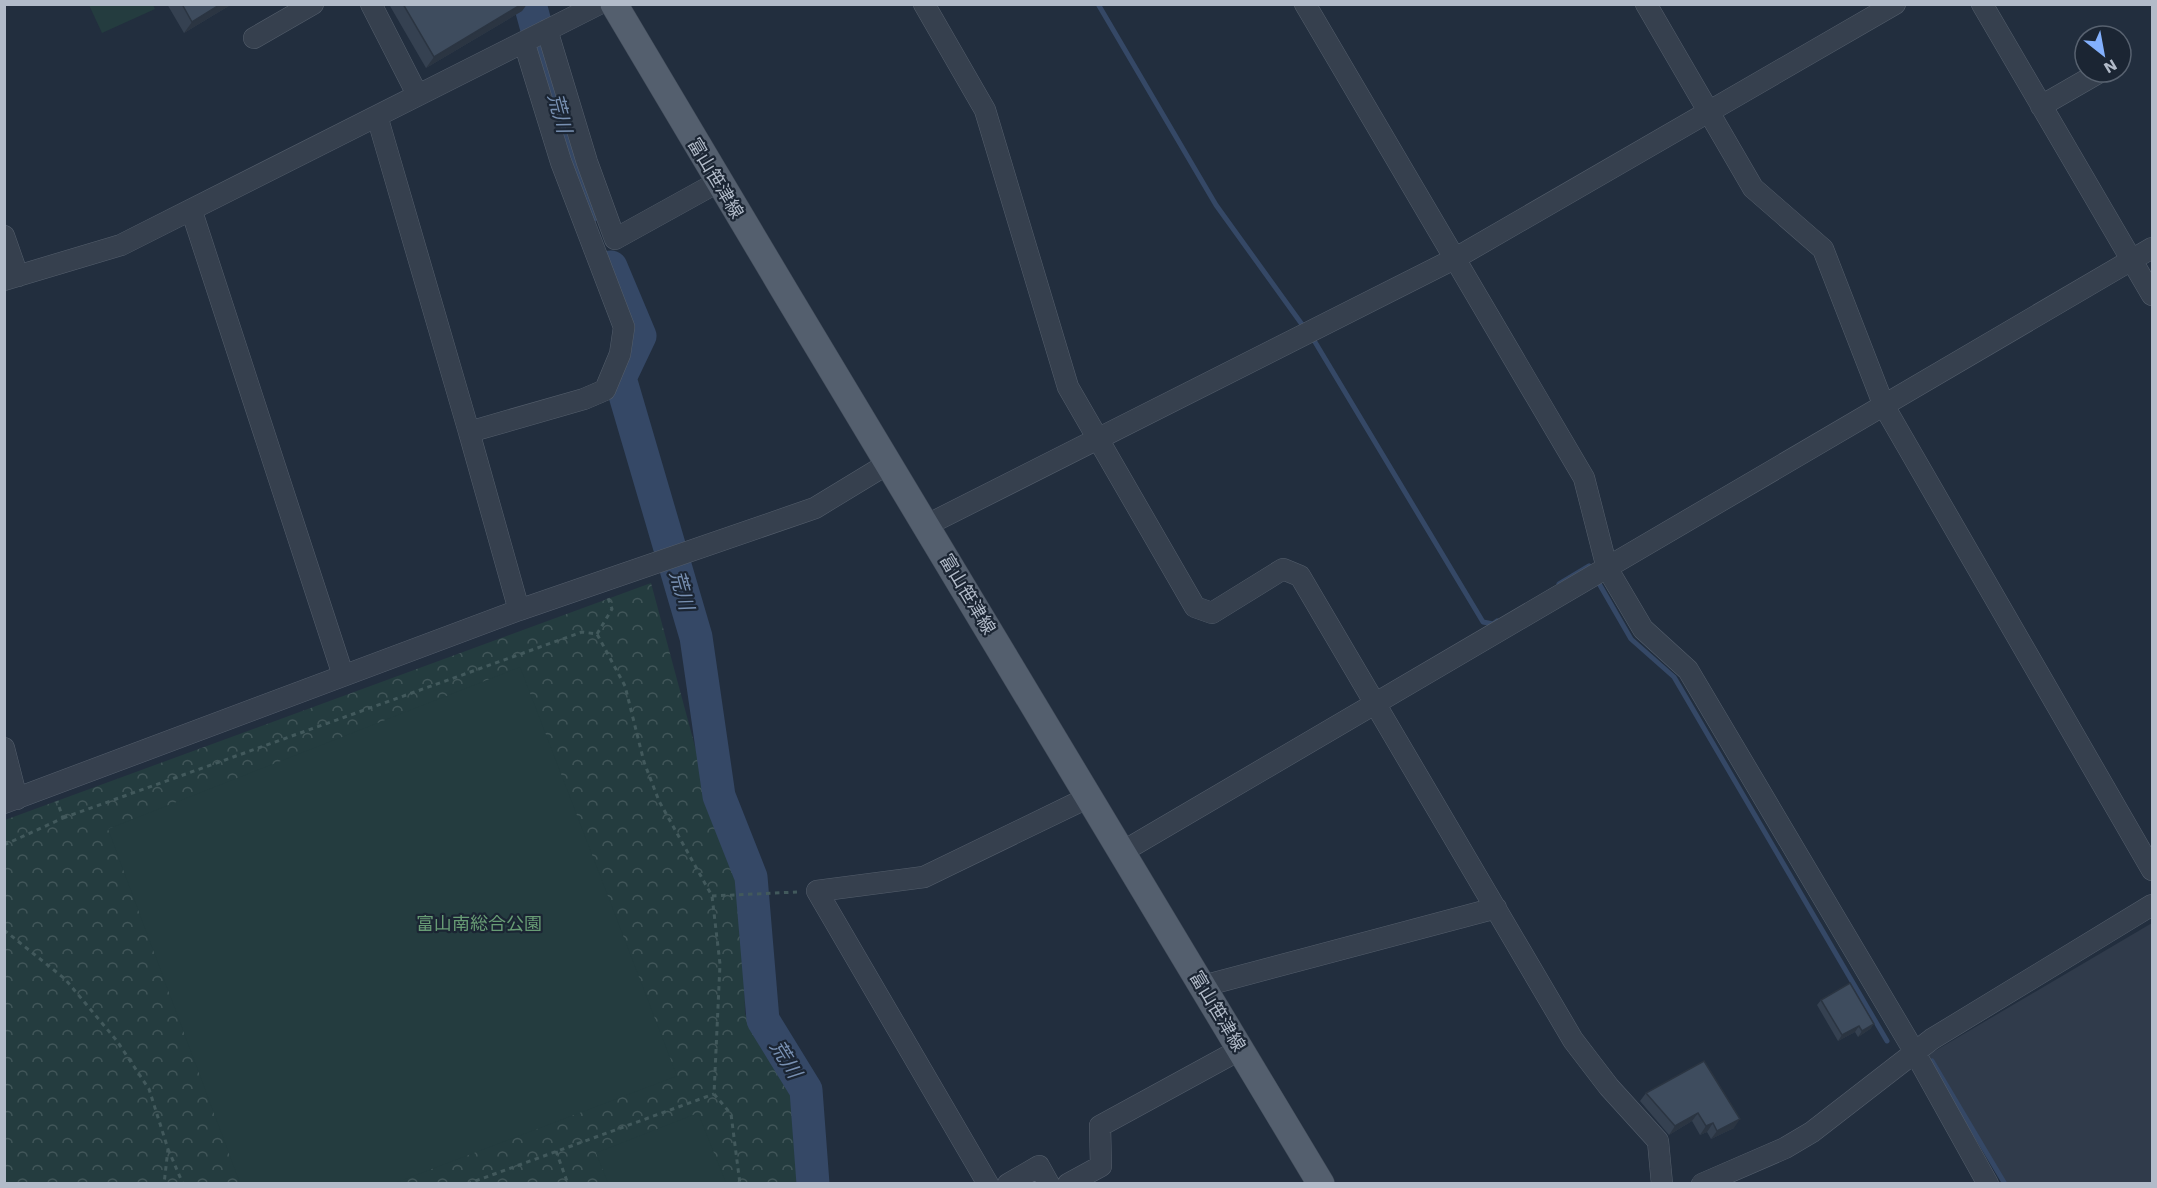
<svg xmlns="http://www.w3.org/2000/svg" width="2157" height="1188" font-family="'Work Sans','Noto Sans JP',sans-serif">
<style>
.airport{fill:#303b4b}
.park{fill:url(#park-crowns)}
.pitch{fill:#243c3f}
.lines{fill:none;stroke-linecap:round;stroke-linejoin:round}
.stream{stroke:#354866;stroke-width:5}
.river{stroke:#354866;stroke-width:33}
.minor-casing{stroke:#545e6c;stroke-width:22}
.major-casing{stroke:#3f4957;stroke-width:28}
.path{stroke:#42595c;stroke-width:3;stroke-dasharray:4.5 4.5;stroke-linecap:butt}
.minor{stroke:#36404e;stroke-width:21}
.major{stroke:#545f6e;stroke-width:27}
.wall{fill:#354151}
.shaded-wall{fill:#2b3542}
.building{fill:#3e4c5e;stroke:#2b3542;stroke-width:1.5}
.labels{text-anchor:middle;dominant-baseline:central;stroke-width:4.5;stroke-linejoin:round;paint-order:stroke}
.street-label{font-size:18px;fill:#b2bbc9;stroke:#1b2533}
.park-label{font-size:18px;fill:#689c75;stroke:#1b2533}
.water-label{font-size:20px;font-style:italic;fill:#7890b2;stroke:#1b2533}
</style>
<defs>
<pattern id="park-crowns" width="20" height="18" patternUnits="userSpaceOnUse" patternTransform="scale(1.5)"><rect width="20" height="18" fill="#243c3f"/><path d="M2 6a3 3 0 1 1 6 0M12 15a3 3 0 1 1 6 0" fill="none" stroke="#415659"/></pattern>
</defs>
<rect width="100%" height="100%" fill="#222e3e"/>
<!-- airport -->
<path class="airport" d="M 2152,923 L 2152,1183 L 2002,1183 L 1928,1055 Z"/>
<!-- park -->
<path class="park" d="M 651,583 L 700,765 L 742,877 L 745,1014 L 794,1082 L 798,1183 L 5,1184 L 5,820 Z"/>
<!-- pitch -->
<path class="pitch" d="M 89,5 L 153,5 L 155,9 L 102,33 Z
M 520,667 L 677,1076 L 395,1183 L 240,1183 L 108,829 Z
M 698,1113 L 726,1183 L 608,1183 L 596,1153 Z"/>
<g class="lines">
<!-- stream -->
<path class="stream" d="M 1098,4 L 1216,205 L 1306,330
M 1312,337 L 1483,622 L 1493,624 L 1497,621
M 1597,580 L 1631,639 L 1674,677 L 1887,1041
M 1559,584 L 1589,566 L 1592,572
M 1932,1061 L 2005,1184"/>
<!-- river -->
<path class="river" d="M 530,4 L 586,208
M 611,267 L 640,336 L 620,378 L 696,637 L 719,796 L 751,877 L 763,1020 L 806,1090 L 813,1184"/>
<defs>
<path id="minor" d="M 371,4 L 417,94
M 924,4 L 985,110 L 1068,387 L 1195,607 L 1212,613 L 1283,569 L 1300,576 L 1573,1040 L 1609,1087 L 1658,1141 L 1662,1184
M 1305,4 L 1584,478 L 1607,568 L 1633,612 L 1643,629 L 1688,670 L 1914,1051 L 1988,1184
M 1646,4 L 1753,188 L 1823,249 L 1884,406 L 2152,870
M 1982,4 L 2152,295
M 547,30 L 587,162 L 615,239 L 718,182
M 254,38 L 313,4
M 2041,106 L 2100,72
M 377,116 L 469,432 L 584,399 L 605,390 L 620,354 L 624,327 L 561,162 L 524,42
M 192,212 L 343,675
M 4,236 L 18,276
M 4,280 L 121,245 L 599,4
M 469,432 L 519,610
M 927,525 L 1454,259 L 1895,4
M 4,748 L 17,799
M 4,803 L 519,610 L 815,508 L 889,463
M 1122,852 L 2152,248
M 1203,986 L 1496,908
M 988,1184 L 817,891 L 924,877 L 1089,797
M 1008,1184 L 1039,1166 L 1049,1184
M 1068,1184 L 1101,1166 L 1100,1126 L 1241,1049
M 1702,1184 L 1785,1148 L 1812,1132 L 1932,1039 L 2152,905"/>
<path id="major" d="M 614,4 C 847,399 1087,790 1321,1184"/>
</defs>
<!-- minor casing -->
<use href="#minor" class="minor-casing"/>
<!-- major casing -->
<use href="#major" class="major-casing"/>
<!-- path -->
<path class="path" d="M 597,634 L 612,609 L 608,598
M 63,818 L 582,632 L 597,634 L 625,686 L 644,762 L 659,801 L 712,896 L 720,964 L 714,1094 L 731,1114 L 740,1184
M 4,845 L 63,818 L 57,801
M 712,896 L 797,892
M 4,930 L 65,979 L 117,1041 L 149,1089 L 168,1149 L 164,1184
M 168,1149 L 183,1184
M 556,1151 L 568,1184
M 467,1184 L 714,1094"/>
<!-- minor -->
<use href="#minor" class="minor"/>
<!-- major -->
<use href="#major" class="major"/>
</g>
<!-- wall -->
<path class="wall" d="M 167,4 L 232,4 L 184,33 Z
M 391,4 L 527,4 L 522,11 L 426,68 L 390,6 Z
M 1821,1000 L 1874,1024 L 1870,1029 L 1858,1037 L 1855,1032 L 1838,1041 L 1817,1005 Z
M 1646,1093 L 1734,1128 L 1711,1139 L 1707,1132 L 1700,1135 L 1692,1121 L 1669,1135 L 1640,1101 Z"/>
<!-- shaded-wall -->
<path class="shaded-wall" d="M 221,4 L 232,4 L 184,33 L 192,22 Z
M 522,4 L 527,4 L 522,11 L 426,68 L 434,57 Z
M 1874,1024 L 1870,1029 L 1858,1037 L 1862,1031 Z
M 1859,1026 L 1855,1032 L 1838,1041 L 1842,1035 Z
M 1698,1113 L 1692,1121 L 1669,1135 L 1675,1126 Z
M 1740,1119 L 1734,1128 L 1711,1139 L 1717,1131 Z
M 1713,1123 L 1707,1132 L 1700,1135 L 1706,1126 Z"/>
<!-- building -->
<path class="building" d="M 182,4 L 221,4 L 192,22 Z
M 403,4 L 522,4 L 434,57 Z
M 1850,983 L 1874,1024 L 1862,1031 L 1859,1026 L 1842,1035 L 1821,1000 Z
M 1704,1061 L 1740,1119 L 1717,1131 L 1713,1123 L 1706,1126 L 1698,1113 L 1675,1126 L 1646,1093 Z"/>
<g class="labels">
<!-- street labels -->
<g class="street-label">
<text transform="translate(716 178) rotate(59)">富山笹津線</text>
<text transform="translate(968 594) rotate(59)">富山笹津線</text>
<text transform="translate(1218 1011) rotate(59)">富山笹津線</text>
</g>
<!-- park labels -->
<g class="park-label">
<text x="479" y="923">富山南総合公園</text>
</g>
<!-- water labels -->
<g class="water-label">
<text transform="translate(560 113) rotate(75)">荒川</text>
<text transform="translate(682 590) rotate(74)">荒川</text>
<text transform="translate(786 1059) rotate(58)">荒川</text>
</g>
</g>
<!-- border -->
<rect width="2157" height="1188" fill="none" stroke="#b2bbc9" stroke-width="12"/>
<!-- north arrow -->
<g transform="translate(2103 54) rotate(149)"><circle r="28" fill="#1b2533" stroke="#57616f" stroke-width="1.5"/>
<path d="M0-4.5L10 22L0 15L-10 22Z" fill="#83b0fd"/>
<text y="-9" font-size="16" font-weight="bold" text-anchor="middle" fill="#b2bbc9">N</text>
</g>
</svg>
